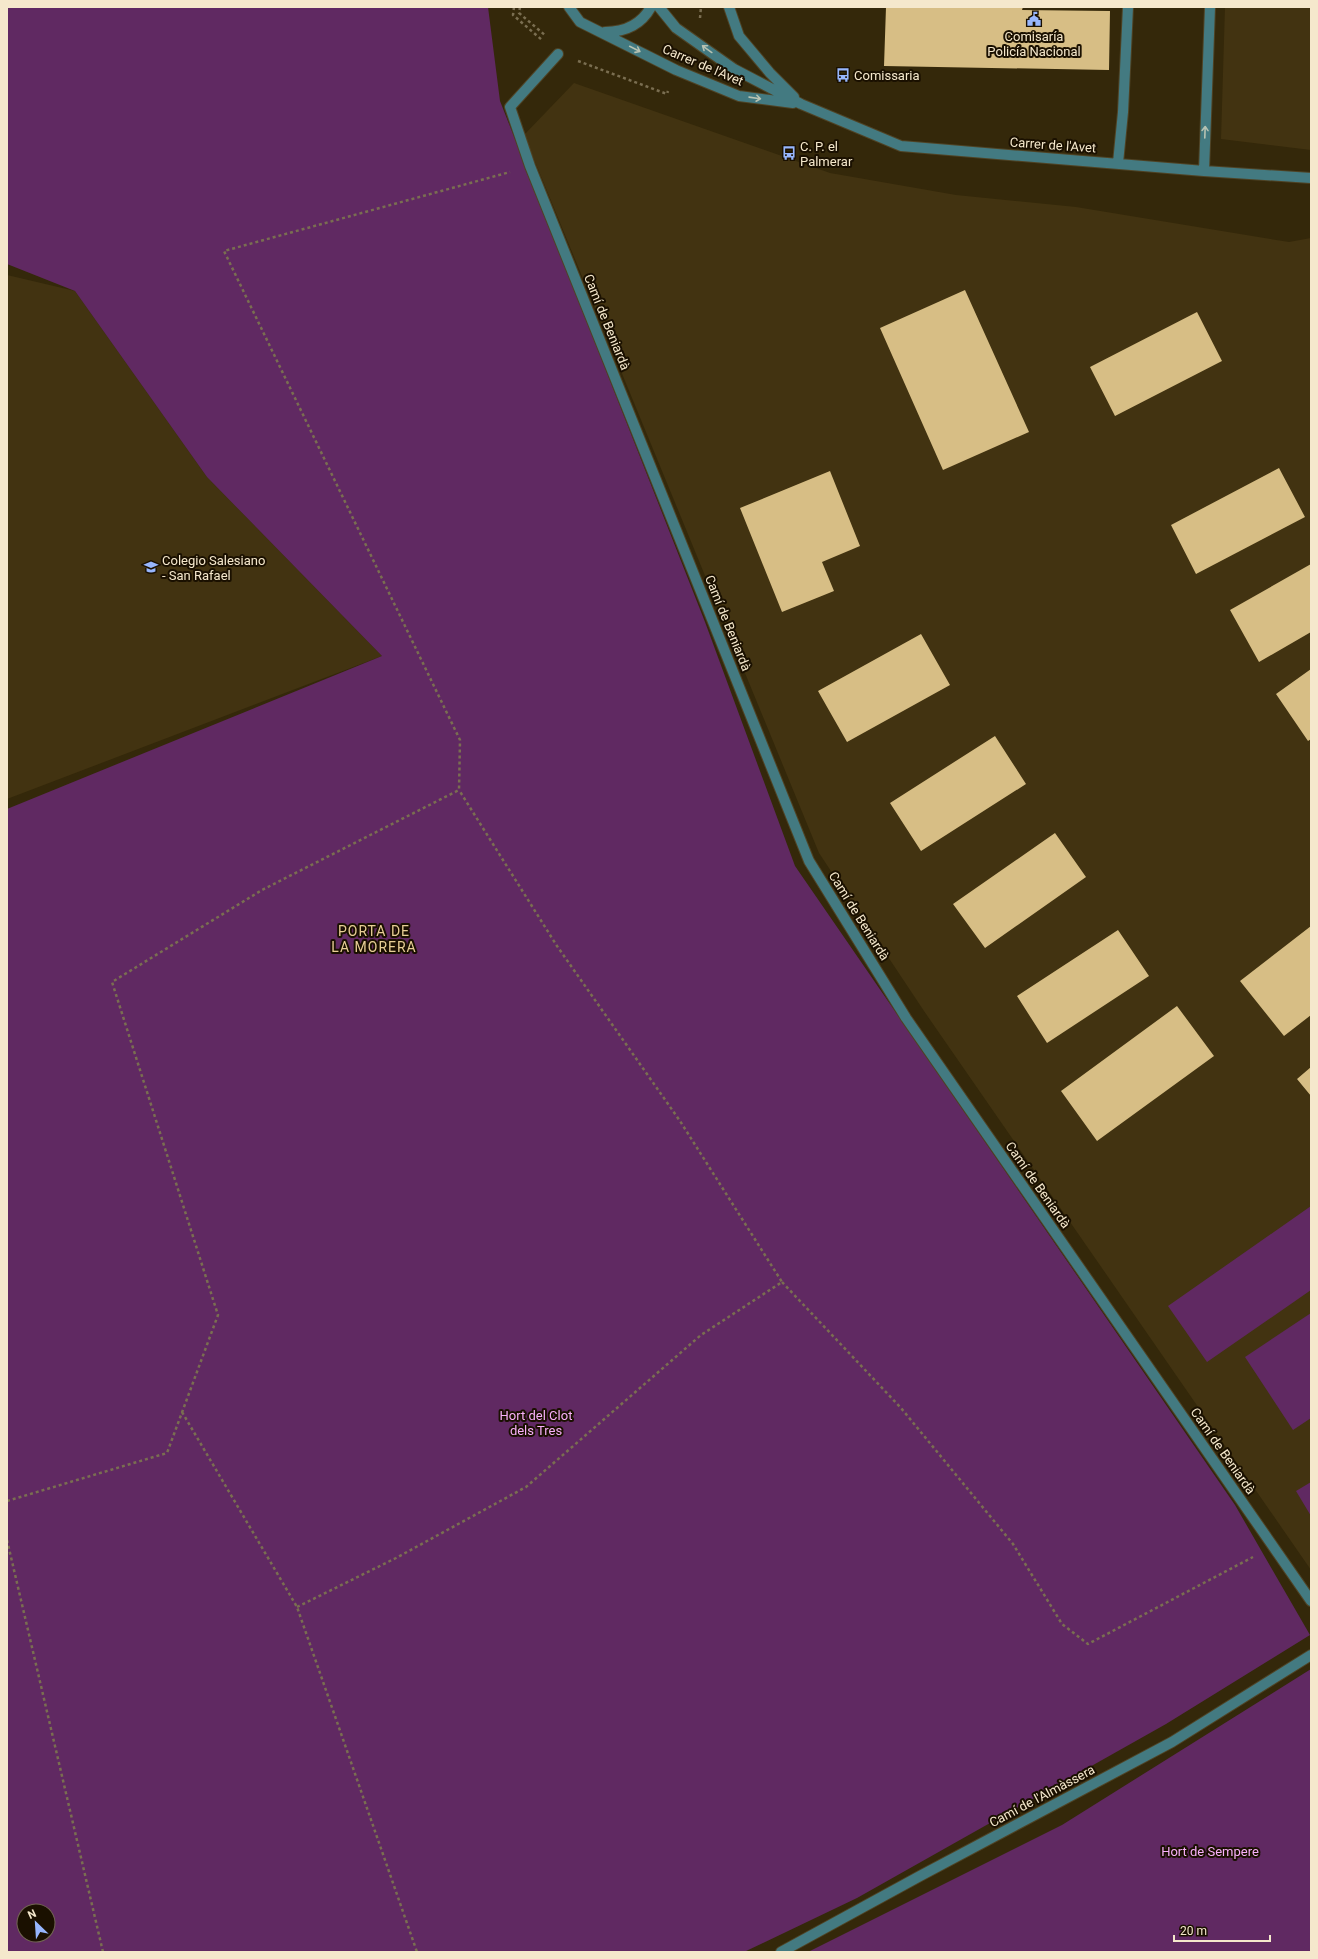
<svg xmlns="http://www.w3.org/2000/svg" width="1318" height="1959" font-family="Roboto,sans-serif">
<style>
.built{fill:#423311}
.green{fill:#602962;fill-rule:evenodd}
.building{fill:#d7be85}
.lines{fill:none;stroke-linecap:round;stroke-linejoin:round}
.minor-casing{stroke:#4f4325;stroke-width:12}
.path{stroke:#7a6e51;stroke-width:2.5;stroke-dasharray:3 3;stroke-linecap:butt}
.minor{stroke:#437a81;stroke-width:10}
.oneway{stroke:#b7c2b2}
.labels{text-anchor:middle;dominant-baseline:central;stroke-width:4;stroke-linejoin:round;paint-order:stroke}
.poi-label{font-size:13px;fill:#f5e8cc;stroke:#1a1000;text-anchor:start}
.street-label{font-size:13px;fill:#f5e8cc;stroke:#1a1000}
.park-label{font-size:13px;fill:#f9b0fa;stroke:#1a1000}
.neighbourhood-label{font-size:14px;letter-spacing:1px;fill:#e8ce95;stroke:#1a1000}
</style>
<rect width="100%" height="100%" fill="#34280a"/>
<!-- built -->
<path class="built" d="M 1225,7 L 1311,7 L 1311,150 L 1221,139 Z
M 574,83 L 830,173 L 956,195 L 1076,207 L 1289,242 L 1311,238 L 1311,1570 L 924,1011 L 819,853 L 524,135 Z
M 7,275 L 75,291 L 207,477 L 382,656 L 7,799 Z"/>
<!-- green -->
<path class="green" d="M 7,7 L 488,7 L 500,101 L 705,622 L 795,866 L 1235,1505 L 1310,1635 L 1166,1724 L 857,1898 L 744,1952 L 7,1952 L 7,809 L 382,656 L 207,477 L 75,291 L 7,264 ZM 24,1911 L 48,1911 L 48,1935 L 24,1935 Z
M 1311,1206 L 1311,1290 L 1207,1362 L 1168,1306 Z
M 1311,1313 L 1311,1418 L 1293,1430 L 1245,1357 Z
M 1311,1482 L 1311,1516 L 1296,1491 Z
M 1311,1669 L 1311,1952 L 808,1952 L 1062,1825 Z"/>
<!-- building -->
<path class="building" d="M 886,7 L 1023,7 L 1022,10 L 1110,11 L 1109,70 L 884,66 Z
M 965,290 L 1029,432 L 943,470 L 880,328 Z
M 1197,312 L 1222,361 L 1115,416 L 1090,367 Z
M 1279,468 L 1305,517 L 1196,574 L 1171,525 Z
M 830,471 L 860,546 L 822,562 L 834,591 L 782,612 L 740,508 Z
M 1311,564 L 1311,632 L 1259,662 L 1230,610 Z
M 921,634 L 950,685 L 847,742 L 818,691 Z
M 1311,669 L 1311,739 L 1308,741 L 1276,694 Z
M 995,736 L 1026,784 L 921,851 L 890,803 Z
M 1055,833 L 1086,877 L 985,948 L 953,904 Z
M 1311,926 L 1311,1015 L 1284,1036 L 1240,981 Z
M 1118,930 L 1149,976 L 1047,1043 L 1017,996 Z
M 1177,1006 L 1214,1056 L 1097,1141 L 1061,1091 Z
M 1311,1067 L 1311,1096 L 1297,1079 Z"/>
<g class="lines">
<defs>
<path id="minor" d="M 569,7 L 580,22 L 676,70 L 739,96 L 793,103
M 659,7 L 676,28 L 734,69 L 801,104 L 901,146 L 1204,171 L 1311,178
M 729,7 L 739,36 L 770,73 L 794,97
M 605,32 C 625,32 641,25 651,7
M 558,54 L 510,107 L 530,166 L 809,861 L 906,1018 L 1311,1601
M 1118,163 L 1123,112 L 1128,7
M 1204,171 L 1210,7
M 781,1952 L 920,1876 L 1172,1742 L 1311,1655"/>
</defs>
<!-- minor casing -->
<use href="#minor" class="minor-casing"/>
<!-- path -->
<path class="path" d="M 514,7 L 513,15 L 542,40
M 520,7 L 519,13 L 546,36
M 700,18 L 701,7
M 578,61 L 667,94 L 668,91
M 782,1282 L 901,1408 L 1013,1544 L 1062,1624 L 1088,1644 L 1253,1557
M 182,1412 L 297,1607 L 417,1952
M 7,1501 L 167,1453 L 218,1315 L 112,982 L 262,890 L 459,790 L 460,740 L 224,251 L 510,172
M 7,1540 L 103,1952
M 297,1607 L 396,1558 L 526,1487 L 701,1335 L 782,1282 L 680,1121 L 557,946 L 459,790"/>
<!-- minor -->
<use href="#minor" class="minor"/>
</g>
<!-- one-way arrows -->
<defs><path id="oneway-shaft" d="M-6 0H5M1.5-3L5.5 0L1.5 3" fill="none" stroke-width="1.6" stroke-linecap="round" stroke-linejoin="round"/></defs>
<g class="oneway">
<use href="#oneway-shaft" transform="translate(635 49) rotate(27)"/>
<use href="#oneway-shaft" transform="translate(707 49) rotate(-144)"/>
<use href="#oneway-shaft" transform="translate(755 98) rotate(8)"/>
<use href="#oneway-shaft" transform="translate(1205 132) rotate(-88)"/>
</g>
<!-- icons -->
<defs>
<symbol id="civic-bare" viewBox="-9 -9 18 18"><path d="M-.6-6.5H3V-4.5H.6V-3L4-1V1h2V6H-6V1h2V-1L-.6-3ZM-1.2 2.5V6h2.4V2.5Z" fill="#97b6fd" stroke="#1a1000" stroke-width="2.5" paint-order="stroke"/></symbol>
<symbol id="bus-bare" viewBox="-9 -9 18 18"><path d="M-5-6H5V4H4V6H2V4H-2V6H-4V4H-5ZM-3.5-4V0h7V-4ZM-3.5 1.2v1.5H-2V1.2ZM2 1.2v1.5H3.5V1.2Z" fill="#97b6fd" stroke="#1a1000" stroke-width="2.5" paint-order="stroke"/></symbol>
<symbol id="school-bare" viewBox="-9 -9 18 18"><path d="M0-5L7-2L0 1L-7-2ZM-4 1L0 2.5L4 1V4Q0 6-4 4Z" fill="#97b6fd" stroke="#1a1000" stroke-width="2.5" paint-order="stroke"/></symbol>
</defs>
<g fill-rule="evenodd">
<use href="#civic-bare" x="1024" y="9" width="20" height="20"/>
<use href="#bus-bare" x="833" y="65" width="20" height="20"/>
<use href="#bus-bare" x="779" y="143" width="20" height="20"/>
<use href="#school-bare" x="141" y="557" width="20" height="20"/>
</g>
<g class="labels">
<!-- poi labels -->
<g class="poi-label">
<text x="1034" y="36" text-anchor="middle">Comisaría<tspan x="1034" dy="15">Policía Nacional</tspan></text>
<text x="854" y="75">Comissaria</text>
<text x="800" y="146">C. P. el<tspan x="800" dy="15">Palmerar</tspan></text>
<text x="162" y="560">Colegio Salesiano<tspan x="162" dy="15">- San Rafael</tspan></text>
</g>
<!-- street labels -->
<g class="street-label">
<text transform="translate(703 65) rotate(23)">Carrer de l'Avet</text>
<text transform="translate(1053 145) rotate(4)">Carrer de l'Avet</text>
<text transform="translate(607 322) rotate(68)">Camí de Beniardà</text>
<text transform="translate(728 623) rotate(68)">Camí de Beniardà</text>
<text transform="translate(859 916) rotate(58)">Camí de Beniardà</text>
<text transform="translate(1038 1185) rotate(55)">Camí de Beniardà</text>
<text transform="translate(1223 1451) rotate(55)">Camí de Beniardà</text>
<text transform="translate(1042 1796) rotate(-28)">Camí de l'Almàssera</text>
</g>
<!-- park labels -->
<g class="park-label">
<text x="536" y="1415">Hort del Clot<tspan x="536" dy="15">dels Tres</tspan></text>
<text x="1210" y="1851">Hort de Sempere</text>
</g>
<!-- neighbourhood labels -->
<g class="neighbourhood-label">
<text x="374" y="931">PORTA DE<tspan x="374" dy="16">LA MORERA</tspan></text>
</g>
</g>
<!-- border -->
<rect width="1318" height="1959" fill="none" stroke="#f5e8cc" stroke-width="16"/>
<!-- north arrow -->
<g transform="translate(36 1923) rotate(335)"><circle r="19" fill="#1a1000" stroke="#726652"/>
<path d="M0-3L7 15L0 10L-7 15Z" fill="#97b6fd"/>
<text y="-6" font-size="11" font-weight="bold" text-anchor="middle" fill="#f5e8cc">N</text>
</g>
<!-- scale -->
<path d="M1174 1935v6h96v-6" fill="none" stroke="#f5e8cc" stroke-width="2"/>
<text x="1180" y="1935" font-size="12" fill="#f5e8cc" stroke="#1a1000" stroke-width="3" paint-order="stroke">20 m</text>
</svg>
